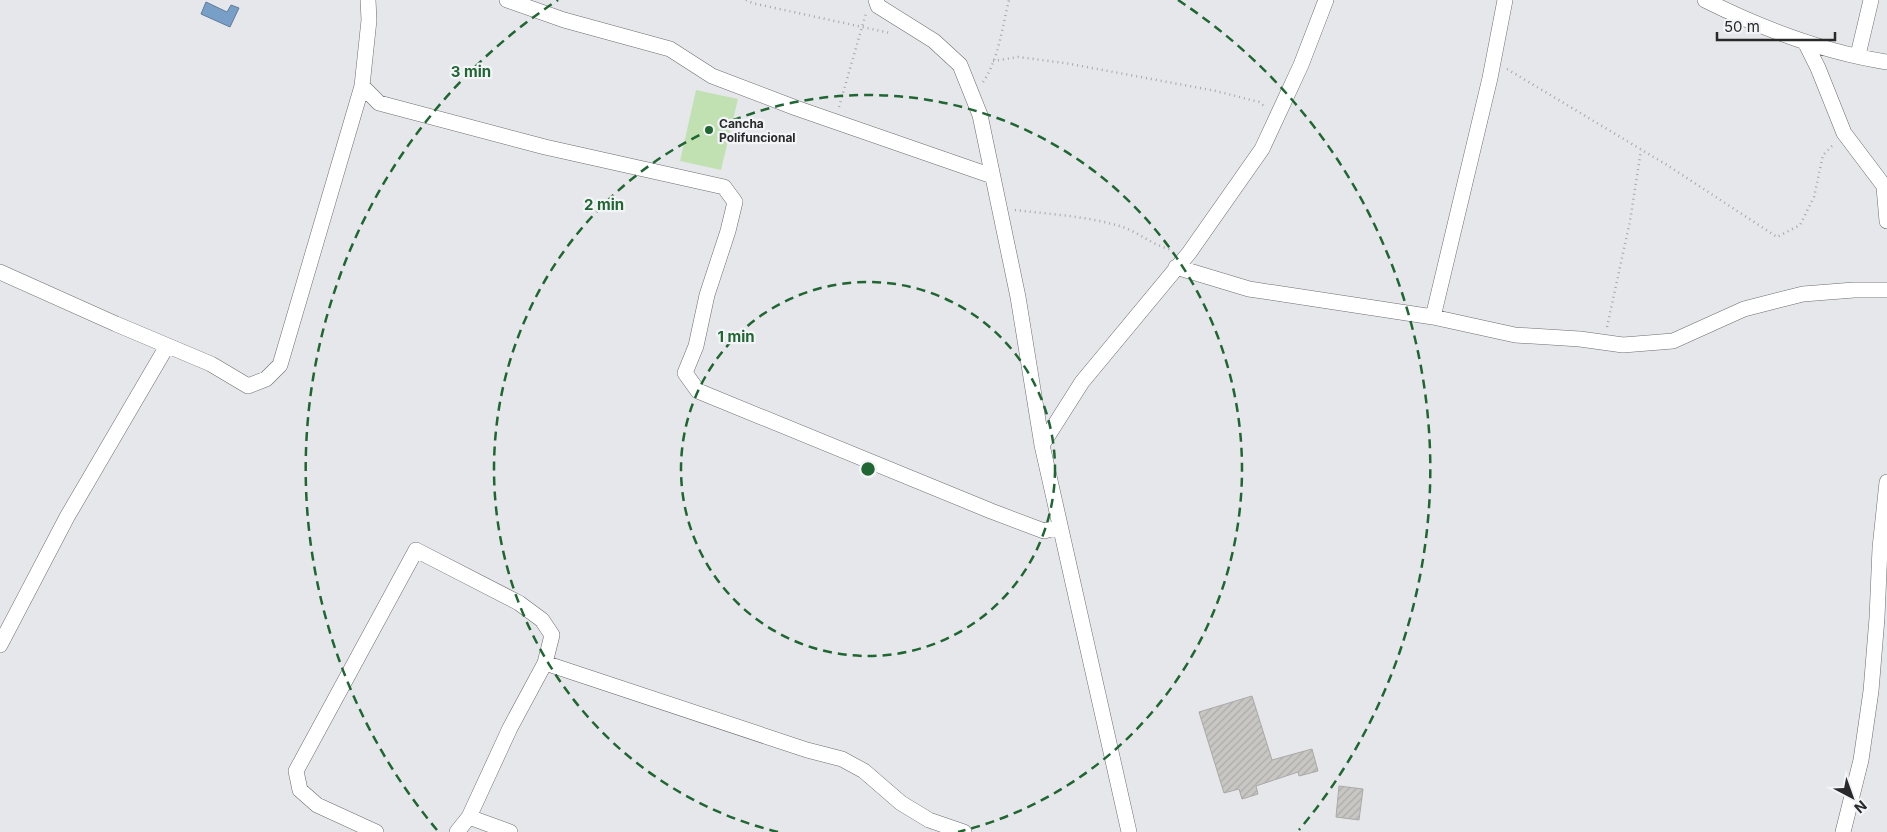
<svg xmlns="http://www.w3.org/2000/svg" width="1887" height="832" font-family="Inter,sans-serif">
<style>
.garden{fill:#c1e1b3}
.water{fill:#789fc8;stroke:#607c99}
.building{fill:url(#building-hatch);stroke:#aba9a7}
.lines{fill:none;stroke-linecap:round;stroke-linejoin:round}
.street-casing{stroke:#6c6d70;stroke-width:16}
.path{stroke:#a6a7a9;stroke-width:2.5;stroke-dasharray:1 4;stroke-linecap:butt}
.street{stroke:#fff;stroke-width:15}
.ring{fill:none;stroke:#1f6632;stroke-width:2.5;stroke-dasharray:9 6}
.poi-dot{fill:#1f6632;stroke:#f3f4f7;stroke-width:2}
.labels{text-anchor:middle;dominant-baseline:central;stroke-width:4.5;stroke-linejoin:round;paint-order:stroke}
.poi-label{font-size:12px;font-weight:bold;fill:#29292a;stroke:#f3f4f7;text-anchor:start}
.centre{fill:#1f6632;stroke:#f3f4f7;stroke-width:2.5}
.ring-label{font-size:15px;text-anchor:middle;font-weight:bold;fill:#1f6632;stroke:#f3f4f7;stroke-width:4.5;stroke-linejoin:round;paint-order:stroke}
</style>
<defs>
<pattern id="building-hatch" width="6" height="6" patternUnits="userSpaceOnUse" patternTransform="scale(1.25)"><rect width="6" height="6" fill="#c9c7c4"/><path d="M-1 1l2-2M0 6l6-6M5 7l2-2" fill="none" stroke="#adaba9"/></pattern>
</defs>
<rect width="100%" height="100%" fill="#e6e7ea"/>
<!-- garden -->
<path class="garden" d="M 696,90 L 738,99 L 721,170 L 680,161 Z"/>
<!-- water -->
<path class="water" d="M 206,2 L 227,12 L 231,5 L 239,8 L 230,27 L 201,14 Z"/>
<!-- building -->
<path class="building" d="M 1252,696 L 1272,760 L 1312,749 L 1318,771 L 1299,776 L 1298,772 L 1256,786 L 1258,794 L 1242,799 L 1239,789 L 1224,793 L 1199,712 Z
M 1339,786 L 1363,789 L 1359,820 L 1336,817 Z"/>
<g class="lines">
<defs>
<path id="street" d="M 368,0 L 369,20 L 362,86 L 379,103 L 545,147 L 724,187 L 735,202 L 728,231 L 707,295 L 696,346 L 685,373 L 698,391 L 991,511 L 1044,531 L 1060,527
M 507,0 L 564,20 L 670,49 L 712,76 L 796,108 L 992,176
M 876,0 L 878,6 L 934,41 L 960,65 L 980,115 L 1018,297 L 1042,445 L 1129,832
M 1705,0 C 1763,29 1822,52 1887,62
M 1806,44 L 1818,68 L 1844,133 L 1887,190
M 1858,55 L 1871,0
M 1884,187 L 1887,221
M 1176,267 L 1249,289 L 1433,317 L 1515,335 L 1580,339 L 1623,345 L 1673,341 L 1744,309 L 1803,294 L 1854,290 L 1887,290
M 0,272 L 116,324 L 211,364 L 248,386 L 266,379 L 280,365 L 362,86
M 1433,317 L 1490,78 L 1505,0
M 1042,445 L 1082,382 L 1189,253 L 1262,149 L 1301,65 L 1326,0
M 0,645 L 67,517 L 167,346
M 545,663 L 807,750 L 842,759 L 864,771 L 901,803 L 929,820 L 964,832
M 469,817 L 510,832
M 376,832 L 317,805 L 300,790 L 296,771 L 416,550 L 519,603 L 542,620 L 552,635 L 545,663 L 510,728 L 469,817 L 457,832
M 1843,832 L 1861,760 L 1871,691 L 1877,618 L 1880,548 L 1887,482"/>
</defs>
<!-- street casing -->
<use href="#street" class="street-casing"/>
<!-- path -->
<path class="path" d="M 746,0 L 752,3 L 890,33
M 993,61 L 1018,57 L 1065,63 L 1216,91 L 1259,102 L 1264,106
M 1507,69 L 1667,165 L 1777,237 L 1800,225 L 1814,197 L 1823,155 L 1834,144
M 983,82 C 999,59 1002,27 1009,0
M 839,107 L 866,13
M 1015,210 C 1048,214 1084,216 1116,225 C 1137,230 1152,246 1173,250
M 1607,327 L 1630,221 L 1641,150"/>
<!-- street -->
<use href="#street" class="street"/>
</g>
<!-- distance rings -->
<g class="ring">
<circle cx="868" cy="469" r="187"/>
<path d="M778 832A374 374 0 1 1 958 832"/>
<path d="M437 830A562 562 0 0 1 558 0M1178 0A562 562 0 0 1 1299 830"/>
</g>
<!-- markers -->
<circle class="poi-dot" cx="709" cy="130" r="5"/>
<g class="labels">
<!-- poi labels -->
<g class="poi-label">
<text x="719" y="123">Cancha<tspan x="719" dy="14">Polifuncional</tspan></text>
</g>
</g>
<circle cx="868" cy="469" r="8" class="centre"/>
<g class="ring-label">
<text x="471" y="77">3 min</text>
<text x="604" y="210">2 min</text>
<text x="736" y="342">1 min</text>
</g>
<!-- north arrow -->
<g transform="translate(1852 797) rotate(139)" stroke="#f3f4f7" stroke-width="4" paint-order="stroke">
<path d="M0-4L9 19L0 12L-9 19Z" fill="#29292a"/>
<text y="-8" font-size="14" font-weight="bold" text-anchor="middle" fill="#29292a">N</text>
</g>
<!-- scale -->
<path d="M1717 32v8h118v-8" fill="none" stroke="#29292a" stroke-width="2.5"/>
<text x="1724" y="32" font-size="15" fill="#29292a" stroke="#f3f4f7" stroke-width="4" paint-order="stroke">50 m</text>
</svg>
